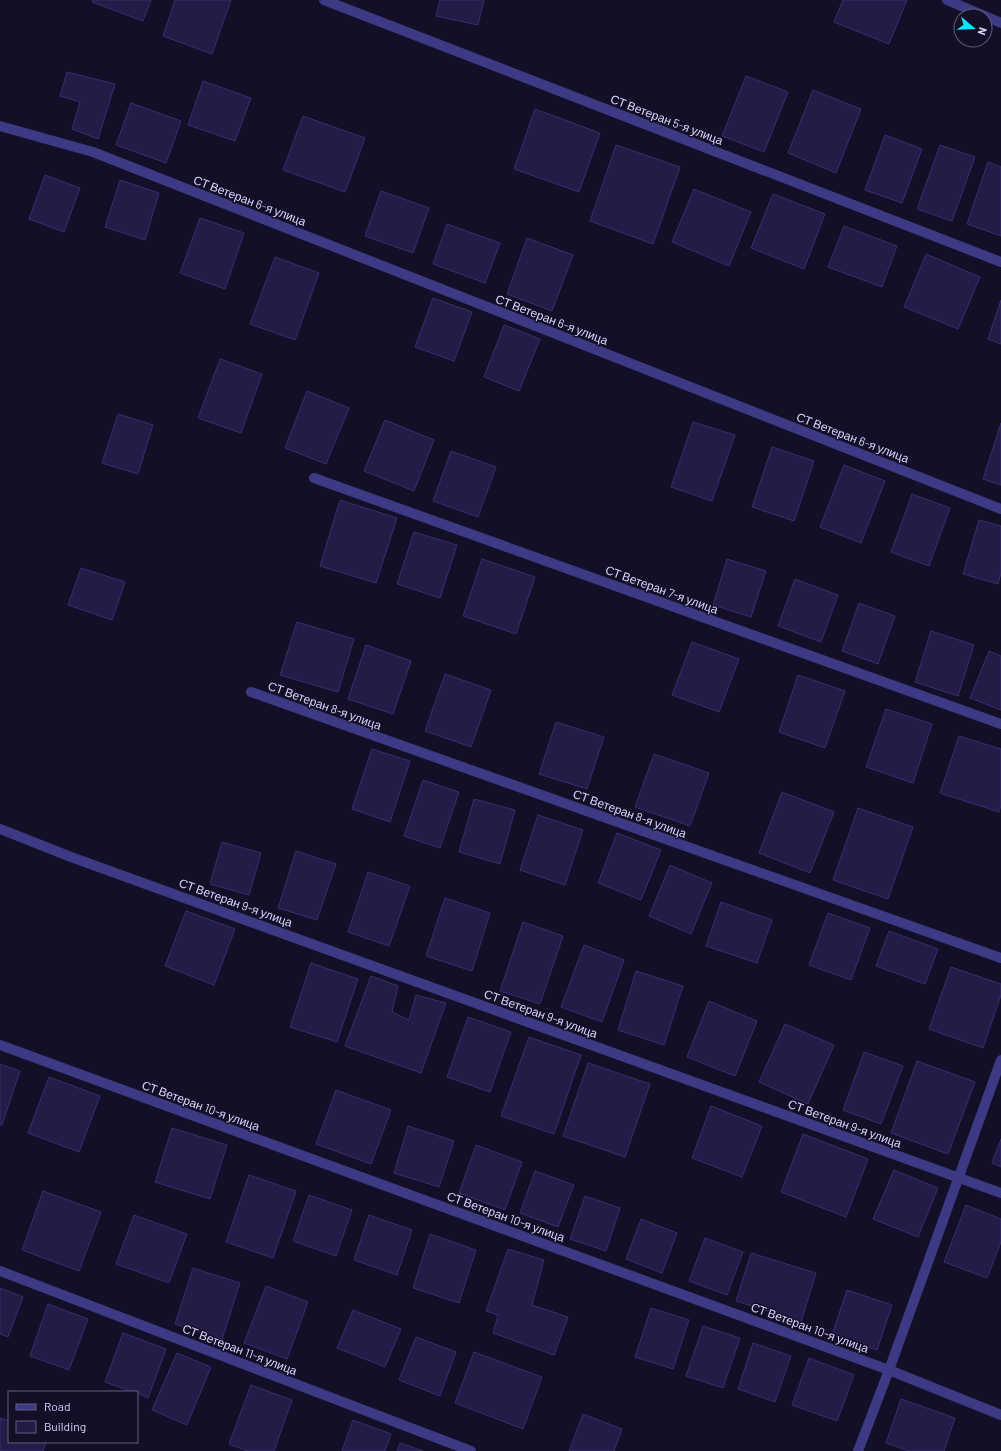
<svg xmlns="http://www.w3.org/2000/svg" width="1001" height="1451" font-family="Barlow,sans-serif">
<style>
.building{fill:#241b47;stroke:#3b2d73}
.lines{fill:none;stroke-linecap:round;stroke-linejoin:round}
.street{stroke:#3d3a85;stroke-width:10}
.labels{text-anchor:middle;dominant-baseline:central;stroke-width:3;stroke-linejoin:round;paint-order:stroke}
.street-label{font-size:12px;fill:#d9d4ff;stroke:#130f26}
</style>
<rect width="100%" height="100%" fill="#130f26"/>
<!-- building -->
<path class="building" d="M 93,0 L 151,0 L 143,21 L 92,2 Z
M 175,0 L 231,0 L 212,54 L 163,36 Z
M 440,0 L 484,0 L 478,25 L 436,16 Z
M 843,0 L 907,0 L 889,44 L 834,22 Z
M 67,72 L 115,84 L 98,139 L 72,129 L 80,102 L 60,96 Z
M 746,76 L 788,92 L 764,152 L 722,136 Z
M 203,81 L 251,98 L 235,141 L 188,125 Z
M 813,90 L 861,109 L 836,173 L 788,153 Z
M 131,103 L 181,121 L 166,163 L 116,145 Z
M 535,109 L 600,133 L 579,192 L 514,169 Z
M 303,116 L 365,138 L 345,192 L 283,170 Z
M 885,135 L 922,149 L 902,203 L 865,190 Z
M 616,145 L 680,167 L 653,244 L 590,221 Z
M 940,145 L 975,157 L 952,221 L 917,209 Z
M 988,162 L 1001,167 L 1001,236 L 967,224 Z
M 45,175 L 80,188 L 64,232 L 29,219 Z
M 120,180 L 159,193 L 145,240 L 105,227 Z
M 694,189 L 751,212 L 729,266 L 672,242 Z
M 381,191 L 429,208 L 413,253 L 365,236 Z
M 773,194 L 825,214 L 804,269 L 751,248 Z
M 200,218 L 244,233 L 225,289 L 180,273 Z
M 447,224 L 500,243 L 485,283 L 433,264 Z
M 844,226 L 897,246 L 882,287 L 828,267 Z
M 527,238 L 573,255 L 552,311 L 507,294 Z
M 926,254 L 980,277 L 958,329 L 904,307 Z
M 275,257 L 319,273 L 295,340 L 250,324 Z
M 433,298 L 472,312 L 454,361 L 415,347 Z
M 1001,300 L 1001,344 L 988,339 Z
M 504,325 L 540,339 L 519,391 L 484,377 Z
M 220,359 L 262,374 L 241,433 L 198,418 Z
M 307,391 L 349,408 L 326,464 L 285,448 Z
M 118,414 L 153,425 L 138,474 L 102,463 Z
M 385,420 L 434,440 L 414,491 L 364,471 Z
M 693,422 L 735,435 L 712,501 L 671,487 Z
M 1001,423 L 1001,485 L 983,479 Z
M 772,447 L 814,461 L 794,521 L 752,507 Z
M 451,451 L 496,467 L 478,517 L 433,501 Z
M 844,465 L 885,481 L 861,543 L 820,527 Z
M 912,494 L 950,508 L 929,566 L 891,552 Z
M 340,500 L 397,518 L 376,583 L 320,566 Z
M 979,520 L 1001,526 L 1001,573 L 998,584 L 963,574 Z
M 414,532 L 457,545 L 440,598 L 397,584 Z
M 482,559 L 535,577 L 516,634 L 463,616 Z
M 727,559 L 766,571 L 751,617 L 713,605 Z
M 81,568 L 125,582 L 112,620 L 68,605 Z
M 795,579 L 838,595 L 821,642 L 778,626 Z
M 859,603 L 895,616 L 878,664 L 842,651 Z
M 297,622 L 354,639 L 338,692 L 280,675 Z
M 931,631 L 974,645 L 958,696 L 915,682 Z
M 692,642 L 739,659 L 719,712 L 672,695 Z
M 366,645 L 411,661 L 393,714 L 348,699 Z
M 989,651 L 1001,656 L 1001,710 L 970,698 Z
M 445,674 L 491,690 L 471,747 L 425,731 Z
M 798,675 L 845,691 L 825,748 L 779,732 Z
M 886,709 L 932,724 L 913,783 L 866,767 Z
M 556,722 L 604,737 L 587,789 L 539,774 Z
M 959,736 L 1001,749 L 1001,805 L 999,812 L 940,793 Z
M 372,749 L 410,761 L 390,822 L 352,809 Z
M 654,754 L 709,773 L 690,826 L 635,807 Z
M 423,780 L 459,792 L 440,848 L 404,836 Z
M 782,792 L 834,812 L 810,873 L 759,853 Z
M 474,799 L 515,810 L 500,864 L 459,852 Z
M 858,808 L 913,827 L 888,899 L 833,880 Z
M 538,815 L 583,830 L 565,885 L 520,870 Z
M 617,833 L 661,850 L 641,900 L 598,883 Z
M 222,842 L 261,853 L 249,895 L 210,884 Z
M 296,851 L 336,864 L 317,920 L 278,908 Z
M 670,865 L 712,883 L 691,934 L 649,916 Z
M 368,872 L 410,886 L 389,946 L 348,932 Z
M 445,898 L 490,913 L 472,971 L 426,956 Z
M 721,902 L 772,920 L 757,963 L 706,946 Z
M 186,911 L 235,929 L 214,985 L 165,966 Z
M 828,913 L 870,928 L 851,980 L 809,965 Z
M 523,922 L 563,936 L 540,1004 L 500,991 Z
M 889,931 L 938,949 L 925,984 L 876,966 Z
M 584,945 L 624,960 L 602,1022 L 561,1007 Z
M 311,963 L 358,979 L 337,1042 L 290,1027 Z
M 951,967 L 1001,984 L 1001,995 L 983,1048 L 929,1029 Z
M 636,971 L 683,986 L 664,1045 L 618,1030 Z
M 371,976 L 398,986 L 392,1012 L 409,1020 L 416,995 L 446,1003 L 421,1073 L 345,1046 Z
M 709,1001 L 757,1021 L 735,1076 L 687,1057 Z
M 468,1017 L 511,1032 L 490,1092 L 447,1077 Z
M 785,1024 L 834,1045 L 808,1104 L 759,1082 Z
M 529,1037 L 581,1055 L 554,1134 L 501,1116 Z
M 864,1052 L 903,1066 L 881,1124 L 843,1110 Z
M 917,1061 L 975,1082 L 948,1154 L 891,1133 Z
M 588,1063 L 650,1084 L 625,1157 L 563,1136 Z
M 0,1064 L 20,1071 L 2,1125 L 0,1125 Z
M 49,1077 L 100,1096 L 79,1152 L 28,1133 Z
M 336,1090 L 391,1110 L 371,1164 L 316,1144 Z
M 711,1106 L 762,1126 L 742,1177 L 692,1158 Z
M 408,1126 L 454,1141 L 439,1187 L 394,1173 Z
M 172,1128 L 227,1145 L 210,1199 L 155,1182 Z
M 803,1134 L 868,1159 L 846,1217 L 781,1192 Z
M 1001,1139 L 1001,1167 L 992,1163 Z
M 476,1145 L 522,1162 L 505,1210 L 459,1193 Z
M 894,1170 L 938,1188 L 918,1237 L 873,1219 Z
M 535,1171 L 574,1185 L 558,1227 L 520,1213 Z
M 249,1175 L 296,1191 L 273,1258 L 226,1242 Z
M 43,1191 L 101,1212 L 79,1271 L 22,1250 Z
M 309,1195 L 352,1210 L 336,1256 L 293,1241 Z
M 585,1196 L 620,1208 L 606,1251 L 570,1239 Z
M 966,1205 L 1001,1219 L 1001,1242 L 987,1278 L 944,1262 Z
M 134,1215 L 187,1234 L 169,1283 L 116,1264 Z
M 369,1215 L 412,1230 L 397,1275 L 354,1260 Z
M 641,1219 L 677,1233 L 662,1273 L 626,1259 Z
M 430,1234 L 476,1250 L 459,1303 L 413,1288 Z
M 705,1238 L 743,1252 L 727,1295 L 689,1281 Z
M 508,1249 L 544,1260 L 532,1305 L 568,1317 L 554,1355 L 493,1333 L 498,1315 L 486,1311 Z
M 751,1253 L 816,1273 L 801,1322 L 736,1301 Z
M 193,1268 L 240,1283 L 222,1339 L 175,1324 Z
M 266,1286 L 308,1302 L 287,1359 L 244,1343 Z
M 0,1288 L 23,1297 L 8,1337 L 0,1334 Z
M 847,1290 L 892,1305 L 877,1350 L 832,1335 Z
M 48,1304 L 88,1319 L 69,1370 L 30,1356 Z
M 651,1308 L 689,1320 L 673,1369 L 635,1357 Z
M 353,1310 L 401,1329 L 385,1367 L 337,1348 Z
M 703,1326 L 740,1338 L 723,1388 L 686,1376 Z
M 123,1333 L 166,1349 L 148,1398 L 137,1393 L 137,1392 L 133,1392 L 105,1382 Z
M 416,1337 L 456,1352 L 440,1396 L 399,1380 Z
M 753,1343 L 791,1356 L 775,1402 L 738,1389 Z
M 474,1352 L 542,1377 L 523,1429 L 455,1403 Z
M 177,1353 L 211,1367 L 187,1425 L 152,1410 Z
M 809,1358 L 854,1375 L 837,1421 L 792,1405 Z
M 251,1385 L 292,1400 L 274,1451 L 247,1451 L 229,1444 Z
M 901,1399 L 955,1418 L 944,1451 L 909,1451 L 886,1443 Z
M 583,1414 L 622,1429 L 614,1451 L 569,1451 Z
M 0,1418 L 9,1421 L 9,1442 L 46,1442 L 43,1451 L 0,1451 Z
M 353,1420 L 391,1434 L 385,1451 L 342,1451 Z
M 400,1443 L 423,1451 L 397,1451 Z"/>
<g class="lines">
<!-- street -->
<path class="street" d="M 324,0 L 1001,262
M 947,0 L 1001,23
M 0,126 L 93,152 L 1001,509
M 314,478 L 1001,724
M 251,692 L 1001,958
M 0,829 L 71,857 L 1001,1193
M 0,1045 L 889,1370 L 1001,1415
M 0,1271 L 471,1451
M 858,1451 L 889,1370 L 1001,1060"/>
</g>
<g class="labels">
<!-- street labels -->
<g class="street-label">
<text transform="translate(667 119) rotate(21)">СТ Ветеран 5-я улица</text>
<text transform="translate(250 200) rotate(21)">СТ Ветеран 6-я улица</text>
<text transform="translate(552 319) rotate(21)">СТ Ветеран 6-я улица</text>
<text transform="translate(853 437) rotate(21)">СТ Ветеран 6-я улица</text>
<text transform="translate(662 589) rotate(20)">СТ Ветеран 7-я улица</text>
<text transform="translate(325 705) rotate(20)">СТ Ветеран 8-я улица</text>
<text transform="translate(630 813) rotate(20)">СТ Ветеран 8-я улица</text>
<text transform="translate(236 902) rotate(20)">СТ Ветеран 9-я улица</text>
<text transform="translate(541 1013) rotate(20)">СТ Ветеран 9-я улица</text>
<text transform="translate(201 1105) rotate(20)">СТ Ветеран 10-я улица</text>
<text transform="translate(845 1123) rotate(20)">СТ Ветеран 9-я улица</text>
<text transform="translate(506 1216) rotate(20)">СТ Ветеран 10-я улица</text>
<text transform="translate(810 1327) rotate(20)">СТ Ветеран 10-я улица</text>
<text transform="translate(240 1349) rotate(21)">СТ Ветеран 11-я улица</text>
</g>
</g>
<!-- legend -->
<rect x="8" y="1391" width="130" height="52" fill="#130f26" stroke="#625e7d"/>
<rect x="16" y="1404" width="20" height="6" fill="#3d3a85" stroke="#625e7d"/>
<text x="44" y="1411" font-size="12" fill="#d9d4ff">Road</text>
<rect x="16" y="1421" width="20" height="12" fill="#241b47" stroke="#625e7d"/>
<text x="44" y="1431" font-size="12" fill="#d9d4ff">Building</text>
<!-- north arrow -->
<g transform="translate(973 28) rotate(109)"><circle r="19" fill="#130f26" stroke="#625e7d"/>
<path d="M0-3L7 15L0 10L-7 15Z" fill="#00e5ff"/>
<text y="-6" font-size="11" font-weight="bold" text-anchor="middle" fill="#d9d4ff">N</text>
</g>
</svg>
